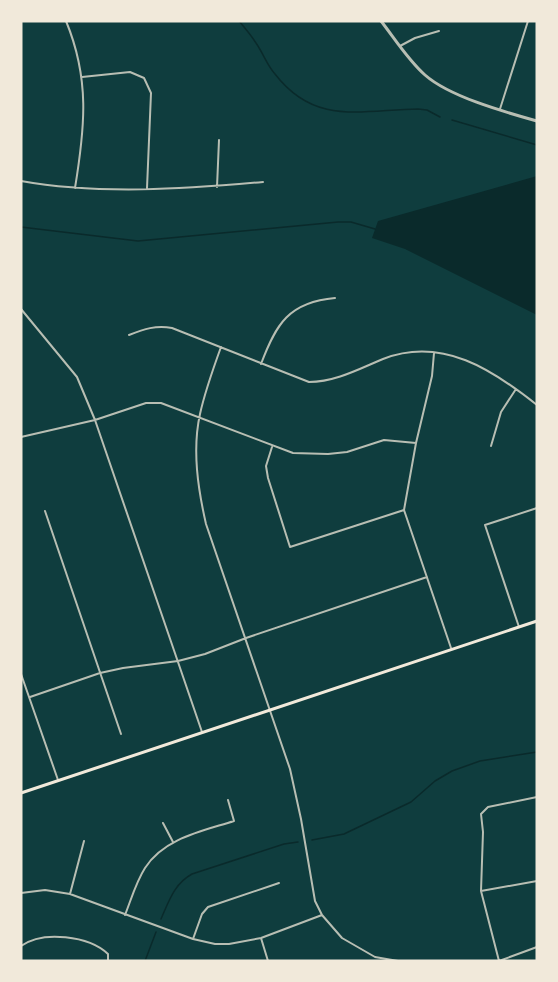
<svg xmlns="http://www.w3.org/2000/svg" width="558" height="982" font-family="'IBM Plex Sans',sans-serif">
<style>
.water{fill:#0a2a2b}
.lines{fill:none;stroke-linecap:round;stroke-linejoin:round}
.stream{stroke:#0a2a2b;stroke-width:1.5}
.minor{stroke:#b8beb3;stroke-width:2}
.tertiary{stroke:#b8beb3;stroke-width:3}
.secondary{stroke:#f1e9da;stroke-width:3}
</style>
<rect width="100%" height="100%" fill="#0f3d3e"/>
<!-- water -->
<path class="water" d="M 537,176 L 537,315 L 405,249 L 372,238 L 378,221 Z"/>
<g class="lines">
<!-- stream -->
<path class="stream" d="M 239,21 C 245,28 251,35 256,43 C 263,53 267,65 275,74 C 315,126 361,110 418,109 L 427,110 L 440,117
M 452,120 L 537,145
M 21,227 L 138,241 L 338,222 L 351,222 L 375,229
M 312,840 L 344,834 L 411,802 L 435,781 L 452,771 L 480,761 L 537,752
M 161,919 C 169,901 174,884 192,874 L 284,844 L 298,842
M 145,961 L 156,932"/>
<!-- minor -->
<path class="minor" d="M 66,21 C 90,79 85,127 75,188
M 400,46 L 415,38 L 439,31
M 82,77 L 130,72 L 144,78 L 151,93 L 147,188
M 500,109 L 528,21
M 21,181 C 99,195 185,189 263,182
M 217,187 L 219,140
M 21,309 L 77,377 L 95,420 L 202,732
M 129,335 C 144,329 156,325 172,328 L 309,382 C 335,382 359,369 383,359 C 442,336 493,370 537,405
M 221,347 C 213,369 205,391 200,414 C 192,450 198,489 206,524 L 290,769 L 301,819 L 315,901 L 322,915 L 342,938 L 375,957 L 398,961
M 434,353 L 432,376 L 416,443 L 404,510 L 451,648
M 261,364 C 276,324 289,302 335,298
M 21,437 L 95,420 L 146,403 L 161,403 L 293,453 L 328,454 L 347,452 L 384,440 L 416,443
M 491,446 L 501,412 L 516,389
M 272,447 L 266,466 L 268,478 L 290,547 L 404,510
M 45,511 L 121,734
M 519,627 L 485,525 L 537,508
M 21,674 L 58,780
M 30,697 L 100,673 L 123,668 L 178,661 L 205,654 L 246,638 L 427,577
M 163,823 L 173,842
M 481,891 L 537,881
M 21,893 L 45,890 L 70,894 L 193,939 L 215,944 L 229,944 L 261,938 L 322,915
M 70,894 L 84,841
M 125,915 C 131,900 136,882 145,868 C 164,838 203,831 234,821 L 228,800
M 261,938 L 268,961
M 193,939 L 202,914 L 208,907 L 279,883
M 21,946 C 43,930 89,936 108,954 L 108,961
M 445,961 L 499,961 L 537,947
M 499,961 L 481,891 L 483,832 L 481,814 L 488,807 L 537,797"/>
<!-- tertiary -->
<path class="tertiary" d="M 381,21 C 395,39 408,60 425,75 C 450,97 505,112 537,121"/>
<!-- secondary -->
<path class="secondary" d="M 21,793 L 537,621"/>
</g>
<!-- border -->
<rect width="558" height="982" fill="none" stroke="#f1e9da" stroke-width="45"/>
</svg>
